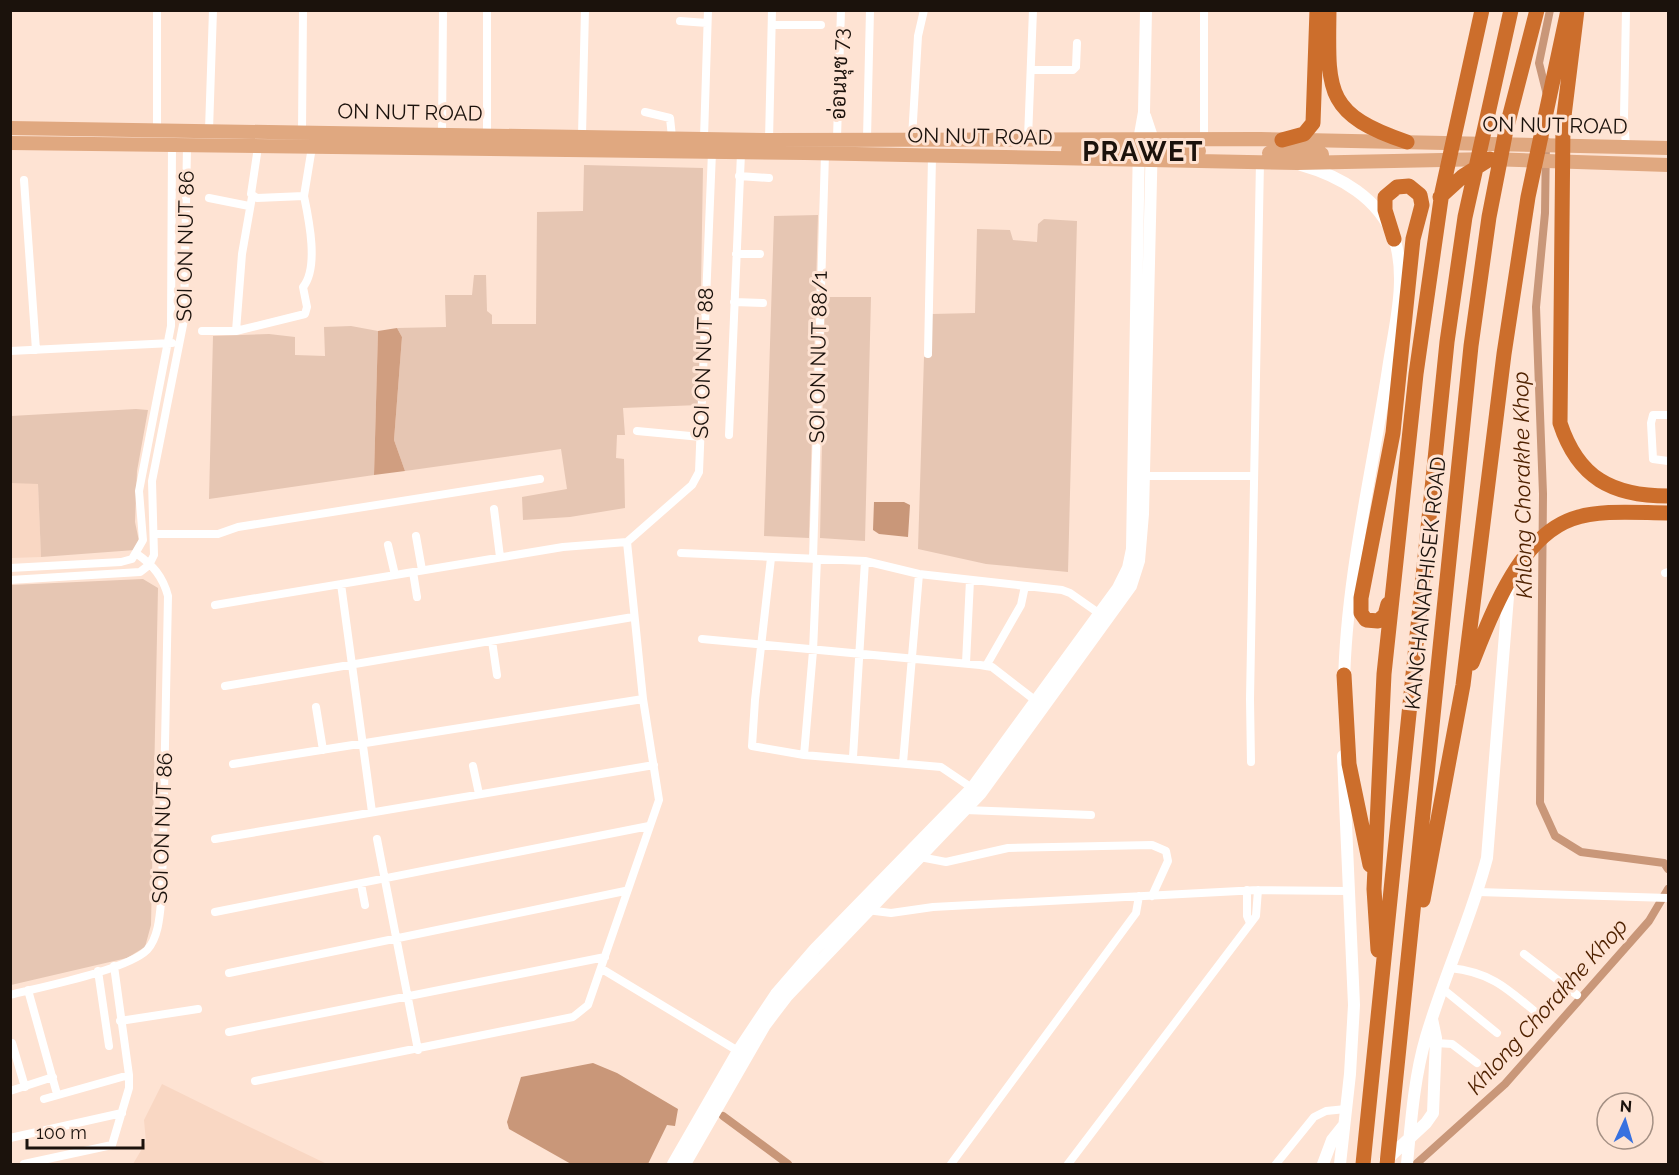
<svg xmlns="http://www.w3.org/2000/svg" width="1679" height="1175" font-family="Raleway,Sarabun,sans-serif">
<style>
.built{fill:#f9d7c3}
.green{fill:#e6c6b3}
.forest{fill:#d09e80}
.water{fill:#c99779}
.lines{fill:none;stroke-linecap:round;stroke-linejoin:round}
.canal{stroke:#c99779;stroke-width:8}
.street{stroke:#fff;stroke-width:8}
.secondary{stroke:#fff;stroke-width:12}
.primary{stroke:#e0a880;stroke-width:14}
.highway{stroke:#cc6e2c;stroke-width:15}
.labels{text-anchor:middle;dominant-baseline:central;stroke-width:6;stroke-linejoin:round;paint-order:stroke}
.street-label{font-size:21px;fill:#1b120c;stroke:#fee3d3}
.water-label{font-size:22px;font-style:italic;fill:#502200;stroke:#fee3d3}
.district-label{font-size:27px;font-weight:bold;letter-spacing:1.5px;fill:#1b120c;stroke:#fee3d3}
</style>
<rect width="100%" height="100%" fill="#fee3d3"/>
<!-- built -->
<path class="built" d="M 10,483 L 38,483 L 41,557 L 11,558 Z
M 162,1084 L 229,1117 L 327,1164 L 133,1164 L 146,1142 L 144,1120 Z"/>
<!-- green -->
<path class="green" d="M 584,165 L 703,168 L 699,405 L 623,408 L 625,435 L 617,435 L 616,458 L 624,459 L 625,508 L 570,517 L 523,520 L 522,497 L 567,489 L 561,449 L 405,471 L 394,440 L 402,337 L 397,328 L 446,327 L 445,295 L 472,295 L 474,275 L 486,275 L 487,311 L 492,315 L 492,324 L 536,324 L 537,212 L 583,211 Z
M 818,215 L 809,538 L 764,536 L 774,216 Z
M 1044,219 L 1077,221 L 1068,572 L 986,564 L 918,549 L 924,357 L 932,356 L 932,314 L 975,313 L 977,229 L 1010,230 L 1013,240 L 1037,242 L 1038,224 Z
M 825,297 L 871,297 L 865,541 L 820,538 Z
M 351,326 L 378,331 L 374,475 L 209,499 L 213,336 L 269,334 L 295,337 L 295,355 L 325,356 L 324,327 Z
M 136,409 L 148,410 L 137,471 L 135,522 L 139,541 L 135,550 L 41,557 L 38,484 L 11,483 L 11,416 Z
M 143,579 L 158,588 L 151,925 L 145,947 L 127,958 L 11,985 L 11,585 Z"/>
<!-- forest -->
<path class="forest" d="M 397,328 L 402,337 L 394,440 L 405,471 L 374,475 L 378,331 Z"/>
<!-- water -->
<path class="water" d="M 874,502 L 904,502 L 910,505 L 908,537 L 879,534 L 873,530 Z
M 593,1063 L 617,1073 L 678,1109 L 675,1126 L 667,1125 L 648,1164 L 571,1164 L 509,1129 L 507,1122 L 521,1077 Z"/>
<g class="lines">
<!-- canal -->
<path class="canal" d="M 1547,95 L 1539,63 L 1550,10
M 1546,141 L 1545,213 L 1536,307 L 1543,494 L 1540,803 L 1555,836 L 1581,852 L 1664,863 L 1668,869
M 723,1116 L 788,1164
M 1416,1164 L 1505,1084 L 1649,921 L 1668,889"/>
<!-- street -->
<path class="street" d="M 1626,10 L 1624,116 L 1626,147
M 680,21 L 707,23
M 772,25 L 821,25
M 1031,70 L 1073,70 L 1076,67 L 1077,43
M 645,112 L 670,118 L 672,137
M 157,130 L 157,10
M 209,130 L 213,10
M 302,131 L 303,10
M 442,134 L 443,10
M 487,135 L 487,10
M 582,135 L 585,10
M 704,138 L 708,10
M 837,138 L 841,10
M 867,138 L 870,10
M 912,138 L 918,36 L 924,10
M 1028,138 L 1033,10
M 769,140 L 772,10
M 1204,140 L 1204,10
M 258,147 L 251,194 L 257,198 L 304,196 L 312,147
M 739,176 L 769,178
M 24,180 L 36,350
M 209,198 L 249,206
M 736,254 L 760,254
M 734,302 L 763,303
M 202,331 L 236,331 L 305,314 L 307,307 L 303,287 C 319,268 309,220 304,196
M 236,331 L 242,254 L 252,197
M 10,351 L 172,343
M 928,354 L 932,157
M 1668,415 L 1653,415 L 1651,423 L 1653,459 L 1668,461
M 637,431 L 701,437
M 729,435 L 741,153
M 1144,476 L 1254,476
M 494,509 L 500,557
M 154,534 L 218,534 L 238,527 L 540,479
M 416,536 L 422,570
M 627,542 L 692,485 L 699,472 L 712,152
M 388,545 L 395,575
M 681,553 L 865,561 L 919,574 L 1062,590 L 1070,593 L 1100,614
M 771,558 L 755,700 L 752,746 L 804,755 L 941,767 L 972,788
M 813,559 L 825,154
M 10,568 L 121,562 L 132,559 L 143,540 L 139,491 L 171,326 L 172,146
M 413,572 L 417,597
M 1665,573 L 1668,572
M 10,580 L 140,572 L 149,565 L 154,555 L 152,481 L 184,320 L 187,146
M 341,584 L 372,812
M 215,605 L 563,547 L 627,542
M 702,639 L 980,665 L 992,667 L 1036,701
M 492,641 L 497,675
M 966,663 L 970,580
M 986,666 L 1021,605 L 1025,586
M 225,686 L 633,617
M 316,707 L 323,750
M 804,755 L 813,651 L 817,559
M 853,757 L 865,561
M 1251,762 L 1250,699 L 1260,161
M 903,763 L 919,574
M 233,764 L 643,699
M 473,766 L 479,794
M 965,810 L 1091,815
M 215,839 L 654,765
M 377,839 L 418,1050
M 920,857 L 946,862 L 1008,848 L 1152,845 L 1166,851 L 1168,861 L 1152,896
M 361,884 L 365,905
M 1247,890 L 1247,916 L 1250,923
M 1478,892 L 1668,898
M 867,910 L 891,913 L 933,907 L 1258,890 L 1347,891
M 215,912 L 649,826
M 1524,954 L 1577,995
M 114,966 L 129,1075
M 1450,968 C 1491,972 1508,989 1539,1015
M 602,969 L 738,1051
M 98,971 L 109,1046
M 229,973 L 625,891
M 1443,989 L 1497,1033
M 28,990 L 57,1094
M 10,995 C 41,987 127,970 147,950 C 160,936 160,910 162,892 L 168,596 C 163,577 153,565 137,554
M 120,1021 L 198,1009
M 229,1032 L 605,957
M 12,1043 L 25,1087
M 1436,1043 L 1452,1044 L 1477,1063
M 255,1081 L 573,1017 L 588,1005 L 659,800 L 643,699 L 627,542
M 10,1091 L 53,1077
M 10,1138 L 122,1113
M 24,1164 L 112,1145 L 129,1088 L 129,1075 L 44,1099
M 951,1164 L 1136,913 L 1139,896
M 1068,1164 L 1256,916 L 1258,890
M 1276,1164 L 1314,1117 L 1326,1111 L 1346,1109"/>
<!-- secondary -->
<path class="secondary" d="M 1301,165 C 1340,176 1379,198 1394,238 C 1408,279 1394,328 1388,369 C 1372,473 1346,579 1344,684
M 1385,1161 L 1426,1123 L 1433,1113 L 1436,1038 L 1432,1019
M 673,1164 L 738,1051 L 776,994 L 815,949 L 972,788 L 1118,588 L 1128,568 L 1132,549 L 1139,140 L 1144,112 L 1146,10
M 685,1164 L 765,1025 L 787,996 L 981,793 L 1131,586 L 1139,561 L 1143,514 L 1152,137 L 1145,116
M 1323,1164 L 1332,1140 L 1344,1125
M 1340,1164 L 1350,1074 L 1354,1005 L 1343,756
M 1407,1164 C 1411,1122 1414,1078 1426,1037 C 1444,976 1471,919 1487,858 L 1509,584"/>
<!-- primary -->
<path class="primary" d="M 10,128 L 769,140 L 1260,139 L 1668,148
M 10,143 L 805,153 L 1297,163 L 1490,159 L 1668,165
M 1068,150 L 1199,151
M 1269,153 L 1322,154"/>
<!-- highway -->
<path class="highway" d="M 1329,10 C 1328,91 1324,114 1407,142
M 1577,10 L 1563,124 L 1560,423 C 1578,478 1612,496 1668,496
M 1282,140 L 1304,134 L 1313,123 L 1317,10
M 1440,197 L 1463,176 L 1490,159
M 1388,604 L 1385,615 L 1378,621 L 1366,620 L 1361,613 L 1361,598 L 1393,433 L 1413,239 L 1422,205 L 1420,195 L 1409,186 L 1397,187 L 1385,197 L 1385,210 L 1394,239
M 1472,663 C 1491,615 1519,538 1572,519 C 1601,509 1638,513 1668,513
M 1344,675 L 1349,764 L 1370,865
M 1423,900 L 1463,685 L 1504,354 L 1528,197 L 1568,10
M 1378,950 L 1374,889 L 1384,674 L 1416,374 L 1442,192 L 1482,10
M 1363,1164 L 1447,342 L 1465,217 L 1511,10
M 1387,1164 L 1471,346 L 1489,217 L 1506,130 L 1537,10"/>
</g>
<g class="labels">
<!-- street labels -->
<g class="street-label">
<text transform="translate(839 74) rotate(-88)">อ่อนนุช 73</text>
<text transform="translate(410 112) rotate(1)">ON NUT ROAD</text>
<text transform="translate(1555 125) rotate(1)">ON NUT ROAD</text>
<text transform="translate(980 136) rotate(1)">ON NUT ROAD</text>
<text transform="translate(185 246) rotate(-89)">SOI ON NUT 86</text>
<text transform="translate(818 357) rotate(-89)">SOI ON NUT 88/1</text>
<text transform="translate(703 363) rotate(-88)">SOI ON NUT 88</text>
<text transform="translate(1425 583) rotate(-84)">KANCHANAPHISEK ROAD</text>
<text transform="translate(162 828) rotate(-88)">SOI ON NUT 86</text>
</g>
<!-- water labels -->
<g class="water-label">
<text transform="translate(1522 485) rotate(-91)">Khlong Chorakhe Khop</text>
<text transform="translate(1547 1006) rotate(-48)">Khlong Chorakhe Khop</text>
</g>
<!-- district labels -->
<g class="district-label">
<text x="1143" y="151">PRAWET</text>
</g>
</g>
<!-- border -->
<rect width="1679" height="1175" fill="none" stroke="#1b120c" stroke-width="24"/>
<!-- north arrow -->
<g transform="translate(1625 1121) rotate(4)"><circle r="28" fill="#fee3d3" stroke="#a38f83" stroke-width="1.5"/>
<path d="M0-4.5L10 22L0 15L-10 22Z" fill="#3771e0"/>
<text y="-9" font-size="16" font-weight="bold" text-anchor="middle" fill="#1b120c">N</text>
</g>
<!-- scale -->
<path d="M27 1139v9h116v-9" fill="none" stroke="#1b120c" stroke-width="3"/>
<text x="36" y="1139" font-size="18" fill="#1b120c" stroke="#fee3d3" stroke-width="4.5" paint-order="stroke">100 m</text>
</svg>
